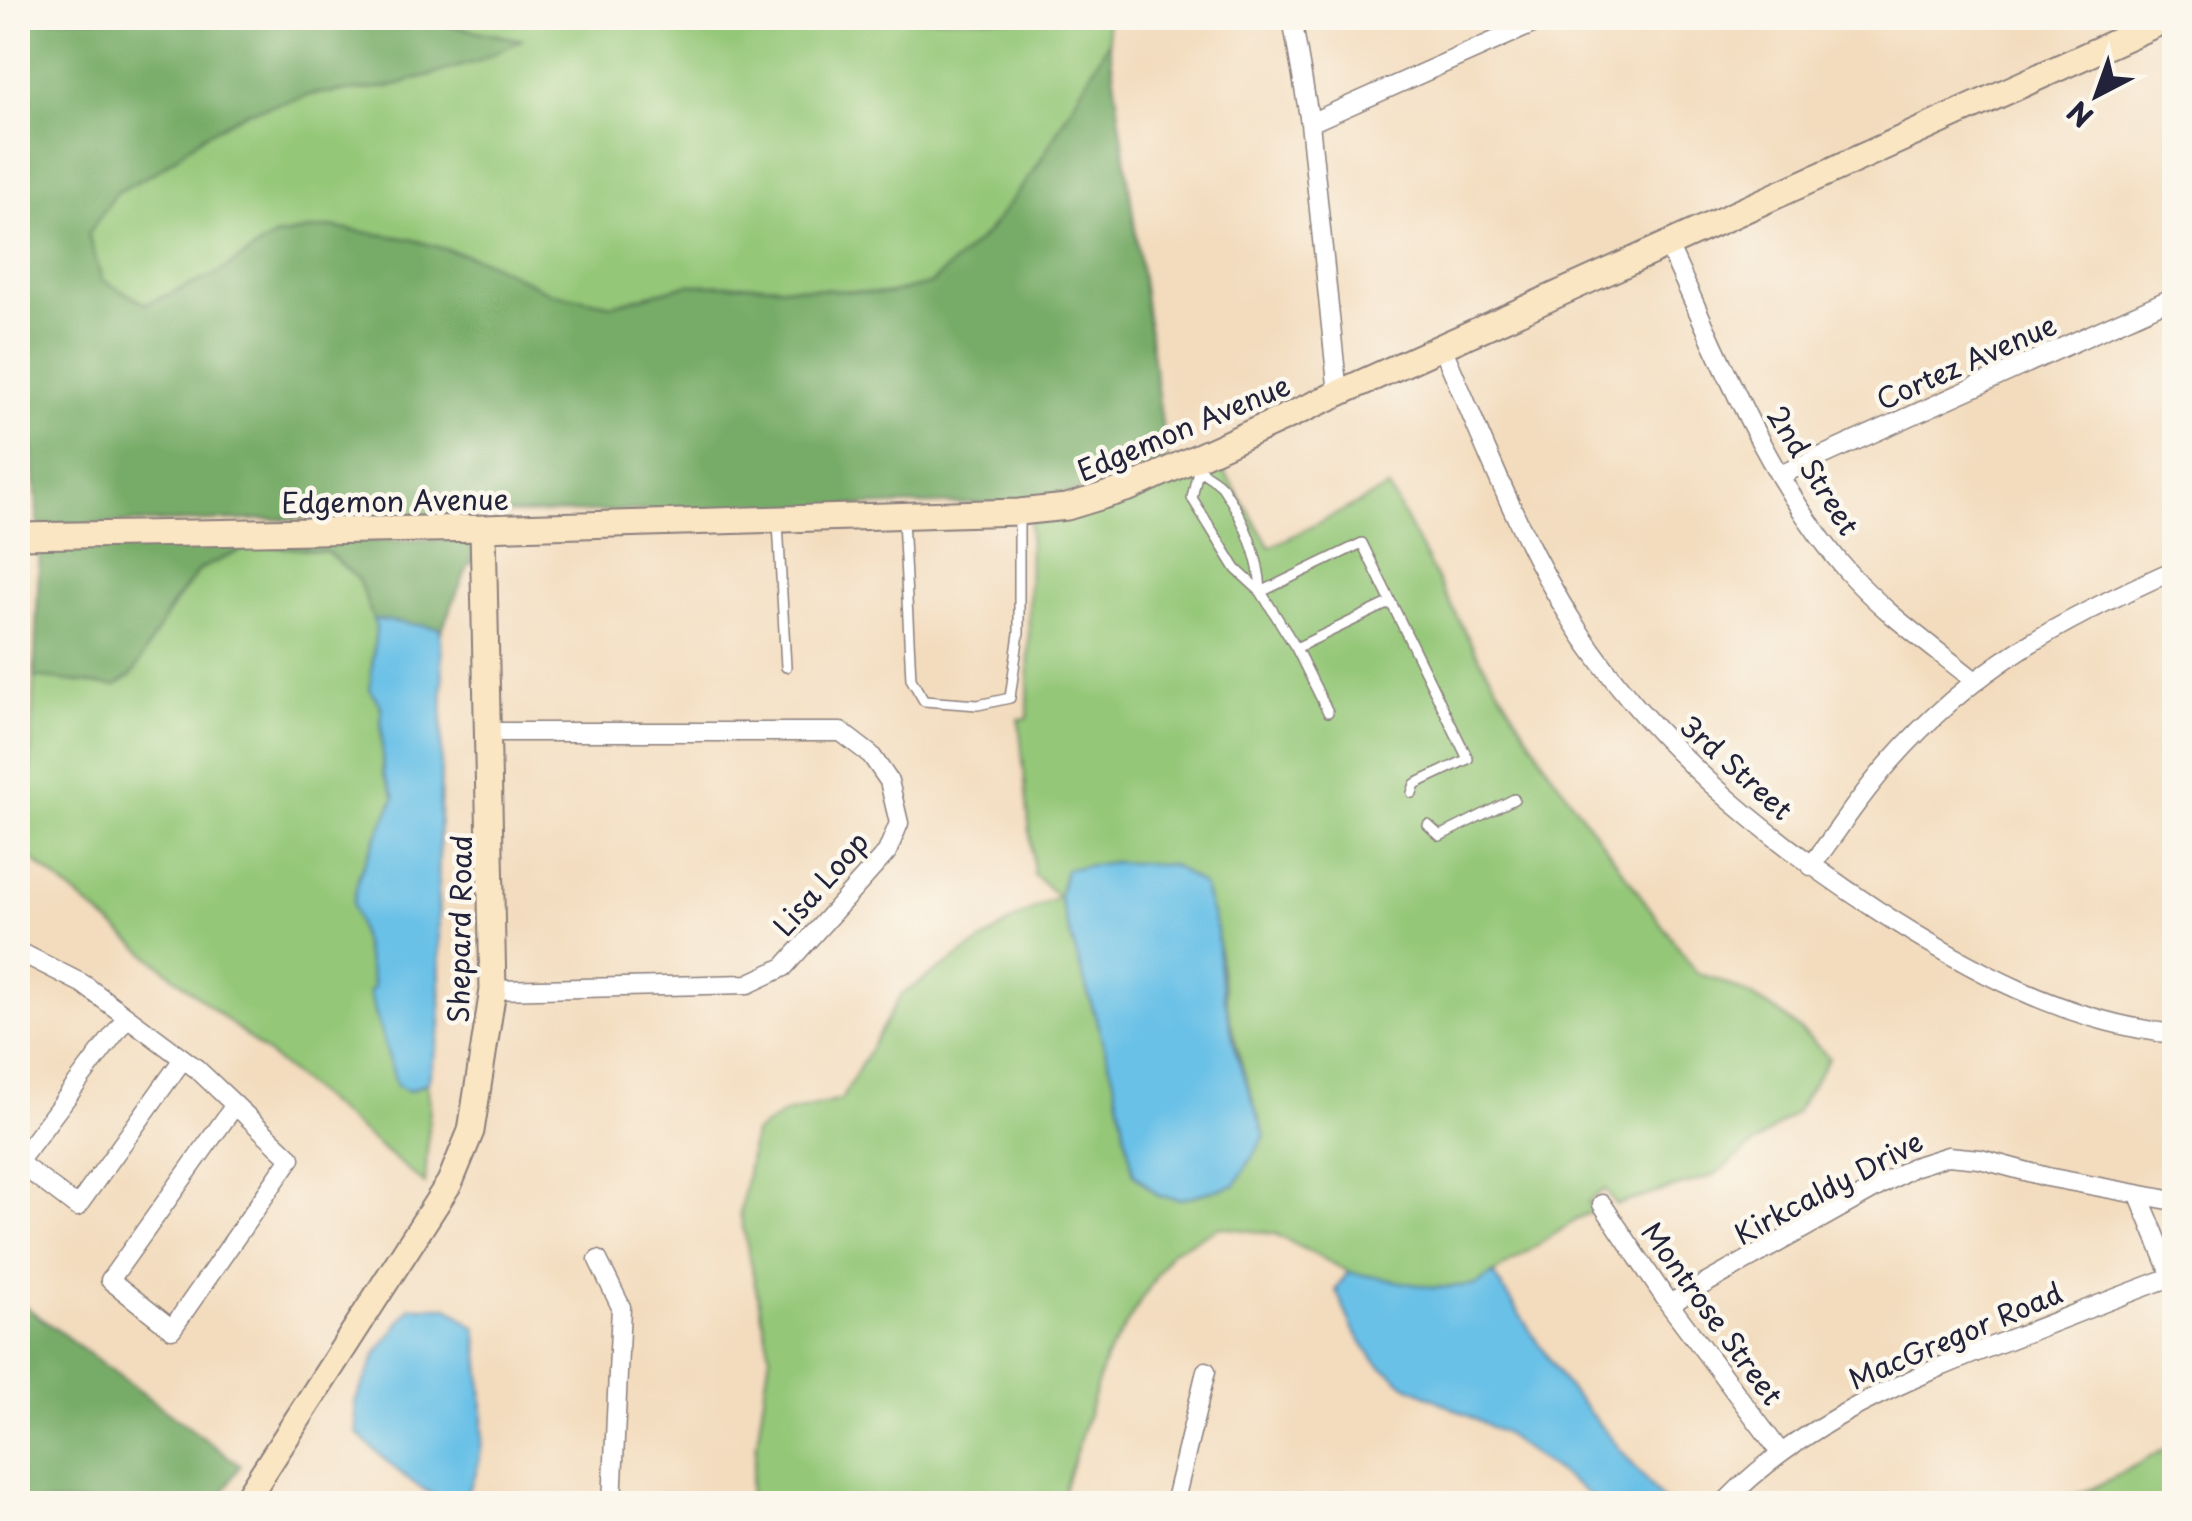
<svg xmlns="http://www.w3.org/2000/svg" width="2192" height="1521" font-family="'Playpen Sans',sans-serif">
<style>
.green{fill:#94c778;stroke:#5b745a;stroke-width:2.5;fill-rule:evenodd}
.forest{fill:#77ac68;stroke:#4c6752;stroke-width:2.5}
.water{fill:#6ac1e7;stroke:#467291;stroke-width:2.5}
.lines{fill:none;stroke-linecap:round;stroke-linejoin:round}
.lane-casing{stroke:#8a7f7c;stroke-width:12}
.street-casing{stroke:#8a7f7c;stroke-width:21}
.secondary-casing{stroke:#8a7f7c;stroke-width:29}
.lane{stroke:#fff;stroke-width:9}
.street{stroke:#fff;stroke-width:18}
.secondary{stroke:#fbe6c4;stroke-width:25}
.labels{text-anchor:middle;dominant-baseline:central;stroke-width:9;stroke-linejoin:round;paint-order:stroke}
.street-label{font-size:28px;fill:#22223b;stroke:#fbf7ec}
</style>
<rect width="100%" height="100%" fill="#fbf7ec"/>
<filter id="ink" filterUnits="userSpaceOnUse"><feTurbulence type="fractalNoise" baseFrequency=".01" numOctaves="2"/><feDisplacementMap in="SourceGraphic" scale="20" xChannelSelector="R" yChannelSelector="G"/><feConvolveMatrix kernelMatrix="1 2 1 2 8 2 1 2 1" color-interpolation-filters="sRGB"/></filter>
<filter id="wash" filterUnits="userSpaceOnUse"><feTurbulence type="fractalNoise" baseFrequency=".0048" numOctaves="4" result="noise"/><feDisplacementMap in="SourceGraphic" scale="40" xChannelSelector="R" yChannelSelector="G"/><feGaussianBlur stdDeviation="2.25" result="paint"/><feColorMatrix in="noise" values="0 0 0 0 0 0 0 0 0 0 0 0 0 0 0 0 0 1.4 0 .05"/><feComposite in="paint" operator="in"/></filter>
<g filter="url(#wash)">
<rect width="100%" height="100%" fill="#f3dcbe"/>
<!-- green -->
<path class="green" d="M 411,18 L 1106,18 L 1109,41 L 1036,168 L 986,234 L 930,284 L 887,294 L 762,285 L 687,285 L 612,305 L 551,293 L 486,261 L 410,239 L 329,227 L 276,236 L 215,275 L 146,304 L 102,280 L 88,233 L 116,193 L 162,168 L 201,137 L 247,112 L 314,94 L 388,87 L 518,39 Z
M 1219,463 L 1270,547 L 1389,488 L 1474,649 L 1548,768 L 1697,973 C 1752,990 1790,1016 1829,1058 L 1796,1112 L 1713,1176 L 1616,1205 L 1605,1189 L 1588,1202 L 1594,1212 L 1584,1215 L 1476,1285 L 1433,1288 L 1355,1275 L 1275,1234 L 1220,1227 L 1171,1252 L 1105,1359 L 1060,1503 L 748,1503 L 770,1354 L 740,1213 L 754,1133 L 785,1113 L 841,1100 L 901,995 L 1020,916 L 1058,897 L 1034,875 L 1019,719 L 1028,718 L 1030,522 L 1206,464 ZM 1059,897 L 1217,931 C 1222,1003 1241,1068 1264,1135 L 1235,1185 L 1181,1199 L 1159,1196 L 1134,1174 L 1113,1075 Z
M 255,544 L 327,552 L 358,579 L 376,627 L 370,689 L 381,705 L 383,773 L 395,797 L 359,875 L 366,952 L 374,989 L 369,992 L 397,1085 L 409,1091 L 427,1083 L 430,1104 L 425,1184 L 27,855 L 34,677 L 115,686 L 200,569 Z
M 2174,1444 L 2174,1503 L 2051,1503 L 2094,1488 Z"/>
<!-- forest -->
<path class="forest" d="M 18,18 L 411,18 L 521,40 L 479,61 L 388,87 L 314,94 L 247,112 L 201,137 L 162,168 L 116,193 L 88,234 L 102,280 L 146,304 L 215,275 L 276,236 L 329,227 L 410,239 L 486,261 L 551,293 L 612,305 L 687,285 L 762,285 L 887,294 L 930,284 L 986,234 L 1036,168 L 1109,41 L 1167,460 C 1119,481 1072,495 1020,502 L 38,525 L 27,365 L 18,330 Z
M 472,539 L 473,562 L 468,566 L 440,634 L 439,628 L 373,619 L 358,579 L 327,552 L 255,544 L 200,569 L 173,603 L 133,674 L 115,686 L 34,677 L 40,546 Z
M 18,1301 L 240,1465 L 217,1503 L 18,1503 Z"/>
<!-- water -->
<path class="water" d="M 373,619 L 440,628 L 443,679 L 438,894 L 441,1027 L 428,1082 L 409,1091 L 397,1086 L 369,991 L 374,988 L 353,904 L 359,875 L 395,797 L 383,774 L 381,706 L 370,689 L 376,627 Z
M 1113,862 L 1172,865 L 1203,885 L 1217,931 L 1220,975 L 1236,1053 L 1265,1136 L 1235,1185 L 1181,1199 L 1159,1196 L 1134,1174 L 1113,1075 L 1059,897 L 1066,869 Z
M 1348,1272 L 1433,1288 L 1476,1285 L 1493,1274 L 1564,1382 L 1665,1503 L 1601,1503 L 1505,1434 L 1404,1384 L 1375,1361 L 1353,1329 L 1336,1290 Z
M 411,1307 L 448,1307 L 476,1328 C 481,1373 496,1472 457,1503 C 419,1495 384,1459 357,1433 L 355,1402 L 377,1353 Z"/>
</g>
<g filter="url(#ink)">
<g class="lines">
<defs>
<path id="lane" d="M 1194,462 C 1200,475 1215,477 1223,488 C 1243,518 1260,556 1261,592 L 1236,569 L 1192,498 L 1198,470
M 903,519 L 911,679 L 924,701 L 978,705 L 1010,698 L 1019,633 L 1019,517
M 778,523 L 786,667
M 1296,648 L 1391,602
M 1328,712 L 1296,648 L 1261,592 L 1362,543 L 1468,759 L 1415,784 L 1412,793
M 1428,825 L 1440,836 L 1514,799"/>
<path id="street" d="M 1292,18 L 1310,123 L 1338,394
M 1310,123 L 1546,18
M 1667,243 C 1719,355 1765,476 1847,571 C 1884,613 1932,646 1975,681
M 1442,347 C 1484,441 1520,541 1576,627 C 1654,746 1760,833 1877,910 C 1968,969 2065,1022 2174,1034
M 1780,475 L 2174,297
M 489,732 L 841,732 L 871,755 L 889,781 L 899,823 L 887,852 L 784,967 L 748,984 L 493,990
M 1811,866 C 1837,832 1861,794 1890,762 C 1973,667 2062,620 2174,570
M 18,951 L 83,984 L 197,1069 L 291,1158 L 172,1329 L 110,1280 L 235,1105
M 127,1017 L 18,1162 L 77,1207 L 183,1059
M 2139,1196 L 2172,1276
M 1602,1204 L 1669,1304 L 1781,1453
M 598,1260 L 621,1307 L 612,1504
M 1669,1304 L 1913,1167 L 1948,1156 L 1980,1159 L 2047,1177 L 2174,1201
M 1174,1504 L 1206,1371
M 1723,1504 C 1804,1420 1912,1377 2018,1336 C 2070,1316 2122,1295 2174,1276"/>
<path id="secondary" d="M 18,536 L 483,528 L 1019,512 L 1067,507 L 1129,488 L 2169,18
M 243,1504 L 450,1182 L 471,1131 L 493,990 L 483,528"/>
</defs>
<!-- lane casing -->
<use href="#lane" class="lane-casing"/>
<!-- street casing -->
<use href="#street" class="street-casing"/>
<!-- secondary casing -->
<use href="#secondary" class="secondary-casing"/>
<!-- lane -->
<use href="#lane" class="lane"/>
<!-- street -->
<use href="#street" class="street"/>
<!-- secondary -->
<use href="#secondary" class="secondary"/>
</g>
</g>
<g class="labels">
<!-- street labels -->
<g class="street-label">
<text transform="translate(1966 361) rotate(-24)">Cortez Avenue</text>
<text transform="translate(1183 427) rotate(-23)">Edgemon Avenue</text>
<text transform="translate(1814 470) rotate(58)">2nd Street</text>
<text transform="translate(395 500) rotate(-1)">Edgemon Avenue</text>
<text transform="translate(1737 767) rotate(42)">3rd Street</text>
<text transform="translate(820 883) rotate(-49)">Lisa Loop</text>
<text transform="translate(459 929) rotate(-89)">Shepard Road</text>
<text transform="translate(1828 1187) rotate(-28)">Kirkcaldy Drive</text>
<text transform="translate(1713 1313) rotate(54)">Montrose Street</text>
<text transform="translate(1955 1335) rotate(-23)">MacGregor Road</text>
</g>
</g>
<!-- margin -->
<rect width="2192" height="1521" fill="none" stroke="#fbf7ec" stroke-width="60"/>
<!-- north arrow -->
<g transform="translate(2097 95) rotate(221)" stroke="#fbf7ec" stroke-width="8" paint-order="stroke">
<path d="M0-8L18 38L0 25L-18 38Z" fill="#22223b"/>
<text y="-15" font-size="28" font-weight="bold" text-anchor="middle" fill="#22223b">N</text>
</g>
</svg>
